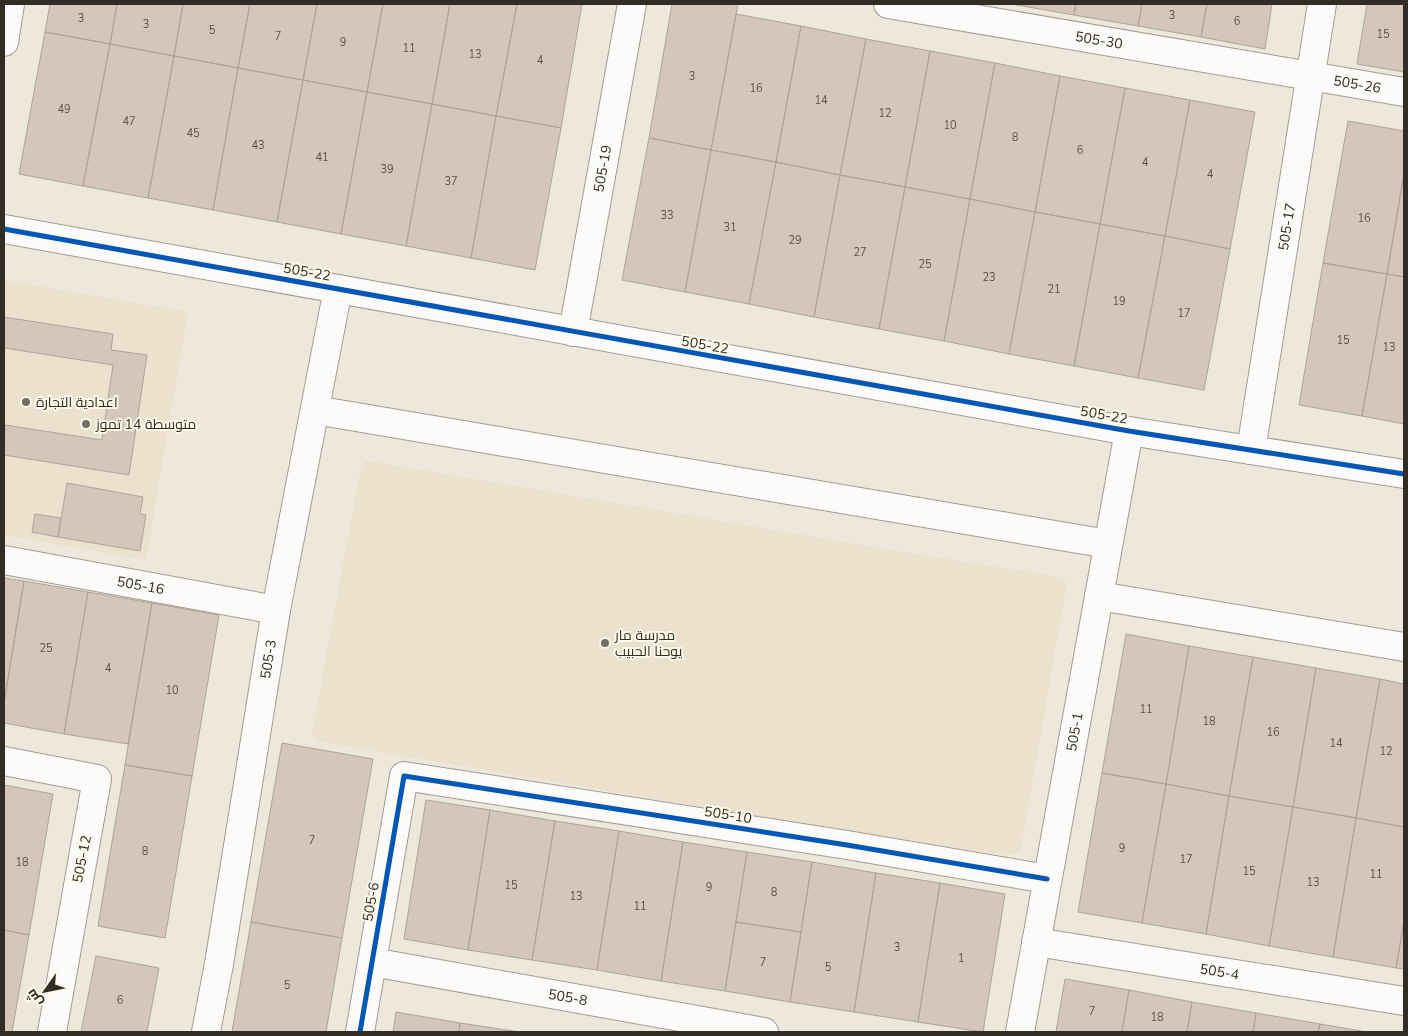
<svg xmlns="http://www.w3.org/2000/svg" width="1408" height="1036" font-family="'Nunito Sans',Cairo,sans-serif">
<style>
.built{fill:#ebe1cd}
.building{fill:#d4c6b8;stroke:#aaa49d}
.lines{fill:none;stroke-linecap:round;stroke-linejoin:round}
.minor-casing{stroke:#a29d94;stroke-width:30}
.minor{stroke:#fcfbfa;stroke-width:28}
.cycleway-casing{stroke:#fef8eb;stroke-width:8}
.cycleway{stroke:#0057b8;stroke-width:5}
.poi-dot{fill:#736e65;stroke:#fef8eb;stroke-width:2}
.labels{text-anchor:middle;dominant-baseline:central;stroke-width:4;stroke-linejoin:round;paint-order:stroke}
.number-label{font-size:11px;fill:#5a534a}
.street-label{font-size:14px;fill:#312d25;stroke:#fef8eb}
.poi-label{font-size:14px;fill:#312d25;stroke:#fef8eb;text-anchor:start}
</style>
<rect width="100%" height="100%" fill="#ede7dc"/>
<!-- built -->
<path class="built" d="M 4,280 L 188,312 L 146,560 L 4,535 Z
M 369,461 L 897,551 L 1060,577 L 1065,581 L 1066,588 L 1021,848 L 1015,853 L 1008,855 L 849,832 L 316,741 L 312,734 L 361,467 L 364,462 Z"/>
<!-- building -->
<path class="building" d="M 50,4 L 117,4 L 110,44 L 45,32 Z
M 117,4 L 183,4 L 174,56 L 110,44 Z
M 183,4 L 250,4 L 238,68 L 174,56 Z
M 250,4 L 317,4 L 303,80 L 238,68 Z
M 317,4 L 383,4 L 367,92 L 303,80 Z
M 383,4 L 450,4 L 432,104 L 367,92 Z
M 450,4 L 517,4 L 496,116 L 432,104 Z
M 517,4 L 582,4 L 561,128 L 496,116 Z
M 672,4 L 738,4 L 711,150 L 649,138 Z
M 1011,4 L 1076,4 L 1074,15 Z
M 1076,4 L 1142,4 L 1138,26 L 1074,15 Z
M 1142,4 L 1207,4 L 1201,37 L 1138,26 Z
M 1207,4 L 1272,4 L 1265,49 L 1201,37 Z
M 1367,4 L 1404,4 L 1404,72 L 1357,64 Z
M 736,14 L 801,26 L 776,162 L 711,150 Z
M 801,26 L 866,39 L 840,175 L 776,162 Z
M 45,32 L 110,44 L 83,186 L 19,174 Z
M 866,39 L 930,51 L 905,187 L 840,175 Z
M 110,44 L 174,56 L 148,198 L 83,186 Z
M 930,51 L 995,63 L 970,199 L 905,187 Z
M 174,56 L 238,68 L 213,210 L 148,198 Z
M 995,63 L 1060,76 L 1035,212 L 970,199 Z
M 238,68 L 303,80 L 277,222 L 213,210 Z
M 1060,76 L 1125,88 L 1100,224 L 1035,212 Z
M 303,80 L 367,92 L 341,234 L 277,222 Z
M 1125,88 L 1190,100 L 1165,236 L 1100,224 Z
M 367,92 L 432,104 L 406,246 L 341,234 Z
M 1190,100 L 1255,112 L 1230,249 L 1165,236 Z
M 432,104 L 496,116 L 471,258 L 406,246 Z
M 496,116 L 561,128 L 535,270 L 471,258 Z
M 1348,121 L 1404,131 L 1404,174 L 1387,274 L 1323,263 Z
M 649,138 L 711,150 L 685,292 L 622,280 Z
M 711,150 L 776,162 L 749,304 L 685,292 Z
M 776,162 L 840,175 L 814,317 L 749,304 Z
M 1404,174 L 1404,277 L 1387,274 Z
M 840,175 L 905,187 L 879,329 L 814,317 Z
M 905,187 L 970,199 L 944,341 L 879,329 Z
M 970,199 L 1035,212 L 1009,354 L 944,341 Z
M 1035,212 L 1100,224 L 1074,366 L 1009,354 Z
M 1100,224 L 1165,236 L 1138,378 L 1074,366 Z
M 1165,236 L 1230,249 L 1204,390 L 1138,378 Z
M 1323,263 L 1387,274 L 1362,416 L 1299,405 Z
M 1387,274 L 1404,277 L 1404,424 L 1362,416 Z
M 4,317 L 113,334 L 111,350 L 147,355 L 129,475 L 4,455 L 5,425 L 102,440 L 113,365 L 4,348 Z
M 67,483 L 143,497 L 140,514 L 146,515 L 140,551 L 58,537 Z
M 35,514 L 61,518 L 58,537 L 32,532 Z
M 4,578 L 24,581 L 4,703 Z
M 24,581 L 88,592 L 64,734 L 4,723 L 4,703 Z
M 88,592 L 152,603 L 128,744 L 64,734 Z
M 152,603 L 219,615 L 192,776 L 125,765 Z
M 1126,634 L 1189,646 L 1166,784 L 1102,773 Z
M 1189,646 L 1253,657 L 1229,796 L 1166,784 Z
M 1253,657 L 1316,668 L 1293,807 L 1229,796 Z
M 1316,668 L 1380,679 L 1356,818 L 1293,807 Z
M 1380,679 L 1404,684 L 1404,827 L 1356,818 Z
M 282,743 L 373,759 L 342,938 L 251,922 Z
M 125,765 L 192,776 L 165,938 L 98,926 Z
M 1102,773 L 1166,784 L 1142,923 L 1078,912 Z
M 1166,784 L 1229,796 L 1206,934 L 1142,923 Z
M 4,785 L 53,794 L 29,935 L 4,930 Z
M 1229,796 L 1293,807 L 1269,946 L 1206,934 Z
M 426,800 L 490,810 L 468,950 L 404,939 Z
M 1293,807 L 1356,818 L 1333,957 L 1269,946 Z
M 490,810 L 555,821 L 532,960 L 468,950 Z
M 1356,818 L 1404,827 L 1404,921 L 1396,968 L 1333,957 Z
M 555,821 L 619,831 L 597,970 L 532,960 Z
M 619,831 L 683,842 L 661,981 L 597,970 Z
M 683,842 L 747,852 L 725,991 L 661,981 Z
M 747,852 L 812,862 L 801,932 L 736,922 Z
M 812,862 L 876,873 L 854,1012 L 790,1002 Z
M 876,873 L 940,883 L 918,1022 L 854,1012 Z
M 940,883 L 1005,894 L 983,1032 L 918,1022 Z
M 1404,921 L 1404,969 L 1396,968 Z
M 251,922 L 342,938 L 326,1032 L 232,1032 Z
M 736,922 L 801,932 L 790,1002 L 725,991 Z
M 4,930 L 29,935 L 12,1032 L 4,1032 Z
M 96,956 L 159,968 L 147,1032 L 81,1032 Z
M 1065,979 L 1129,990 L 1122,1032 L 1056,1032 Z
M 1129,990 L 1192,1002 L 1187,1032 L 1122,1032 Z
M 1192,1002 L 1256,1013 L 1253,1032 L 1187,1032 Z
M 396,1012 L 460,1023 L 459,1032 L 393,1032 Z
M 1256,1013 L 1320,1024 L 1318,1032 L 1253,1032 Z
M 460,1023 L 520,1032 L 459,1032 Z
M 1320,1024 L 1367,1032 L 1318,1032 Z"/>
<g class="lines">
<defs>
<g id="minor">
<path id="s1" d="M 888,4 L 1404,92"/>
<path d="M 4,42 L 10,4"/>
<path d="M 4,229 L 1129,431 L 1404,474"/>
<path id="s2" d="M 573,332 L 632,4"/>
<path d="M 315,410 L 1108,544"/>
<path id="s3" d="M 1251,450 L 1322,4"/>
<path id="s4" d="M 4,560 L 276,610"/>
<path d="M 1099,596 L 1404,647"/>
<path d="M 4,761 L 97,779 L 52,1032"/>
<path id="s5" d="M 1036,942 L 1404,1001"/>
<path id="s6" d="M 372,962 L 764,1032"/>
<path id="s7" d="M 206,1032 L 219,964 L 276,610 L 338,289"/>
<path d="M 360,1032 L 404,776 L 847,845 L 1047,879"/>
<path id="s8" d="M 1020,1032 L 1129,431"/>
</g>
</defs>
<!-- minor casing -->
<use href="#minor" class="minor-casing"/>
<!-- minor -->
<use href="#minor" class="minor"/>
<defs>
<path id="cycleway" d="M 4,229 L 1129,431 L 1404,474
M 360,1032 L 404,776 L 847,845 L 1047,879"/>
</defs>
<!-- cycleway casing -->
<use href="#cycleway" class="cycleway-casing"/>
<!-- cycleway -->
<use href="#cycleway" class="cycleway"/>
</g>
<!-- markers -->
<g class="poi-dot">
<circle cx="26" cy="402" r="5"/>
<circle cx="86" cy="424" r="5"/>
<circle cx="605" cy="643" r="5"/>
</g>
<g class="labels">
<!-- number labels -->
<g class="number-label">
<text x="1172" y="15">3</text>
<text x="81" y="18">3</text>
<text x="1237" y="21">6</text>
<text x="146" y="24">3</text>
<text x="212" y="30">5</text>
<text x="1383" y="34">15</text>
<text x="278" y="36">7</text>
<text x="343" y="42">9</text>
<text x="409" y="48">11</text>
<text x="475" y="54">13</text>
<text x="540" y="60">4</text>
<text x="692" y="76">3</text>
<text x="756" y="88">16</text>
<text x="821" y="100">14</text>
<text x="64" y="109">49</text>
<text x="885" y="113">12</text>
<text x="129" y="121">47</text>
<text x="950" y="125">10</text>
<text x="193" y="133">45</text>
<text x="1015" y="137">8</text>
<text x="258" y="145">43</text>
<text x="1080" y="150">6</text>
<text x="322" y="157">41</text>
<text x="1145" y="162">4</text>
<text x="387" y="169">39</text>
<text x="1210" y="174">4</text>
<text x="451" y="181">37</text>
<text x="667" y="215">33</text>
<text x="1364" y="218">16</text>
<text x="730" y="227">31</text>
<text x="795" y="240">29</text>
<text x="860" y="252">27</text>
<text x="925" y="264">25</text>
<text x="989" y="277">23</text>
<text x="1054" y="289">21</text>
<text x="1119" y="301">19</text>
<text x="1184" y="313">17</text>
<text x="1343" y="340">15</text>
<text x="1389" y="347">13</text>
<text x="46" y="648">25</text>
<text x="108" y="668">4</text>
<text x="172" y="690">10</text>
<text x="1146" y="709">11</text>
<text x="1209" y="721">18</text>
<text x="1273" y="732">16</text>
<text x="1336" y="743">14</text>
<text x="1386" y="751">12</text>
<text x="312" y="840">7</text>
<text x="1122" y="848">9</text>
<text x="145" y="851">8</text>
<text x="1186" y="859">17</text>
<text x="22" y="862">18</text>
<text x="1249" y="871">15</text>
<text x="1376" y="874">11</text>
<text x="1313" y="882">13</text>
<text x="511" y="885">15</text>
<text x="709" y="887">9</text>
<text x="774" y="892">8</text>
<text x="576" y="896">13</text>
<text x="640" y="906">11</text>
<text x="897" y="947">3</text>
<text x="961" y="958">1</text>
<text x="763" y="962">7</text>
<text x="828" y="967">5</text>
<text x="287" y="985">5</text>
<text x="120" y="1000">6</text>
<text x="1092" y="1011">7</text>
<text x="1157" y="1017">18</text>
</g>
<!-- street labels -->
<g class="street-label">
<text stroke="none"><textPath href="#s1" startOffset="214">505-30</textPath></text>
<text stroke="none"><textPath href="#s1" startOffset="476">505-26</textPath></text>
<text stroke="none"><textPath href="#s2" startOffset="166">505-19</textPath></text>
<text stroke="none"><textPath href="#s3" startOffset="226">505-17</textPath></text>
<text transform="translate(307 272) rotate(10)">505-22</text>
<text transform="translate(705 345) rotate(10)">505-22</text>
<text transform="translate(1104 415) rotate(10)">505-22</text>
<text stroke="none"><textPath href="#s4" startOffset="139">505-16</textPath></text>
<text stroke="none"><textPath href="#s7" startOffset="378">505-3</textPath></text>
<text stroke="none"><textPath href="#s8" startOffset="305">505-1</textPath></text>
<text transform="translate(728 815) rotate(9)">505-10</text>
<text transform="translate(82 859) rotate(-79)">505-12</text>
<text transform="translate(371 902) rotate(-80)">505-6</text>
<text stroke="none"><textPath href="#s5" startOffset="186">505-4</textPath></text>
<text stroke="none"><textPath href="#s6" startOffset="199">505-8</textPath></text>
</g>
<!-- poi labels -->
<g class="poi-label">
<text x="36" y="402">اعدادية التجارة</text>
<text x="96" y="424">متوسطة 14 تموز</text>
<text x="615" y="635">مدرسة مار<tspan x="615" dy="16">يوحنا الحبيب</tspan></text>
</g>
</g>
<!-- border -->
<rect width="1408" height="1036" fill="none" stroke="#312d25" stroke-width="10"/>
<!-- north arrow -->
<g transform="translate(45 991) rotate(237)" stroke="#fef8eb" stroke-width="4" paint-order="stroke">
<path d="M0-4L9 19L0 12L-9 19Z" fill="#312d25"/>
<text y="-8" font-size="14" font-weight="bold" text-anchor="middle" fill="#312d25">ش</text>
</g>
</svg>
